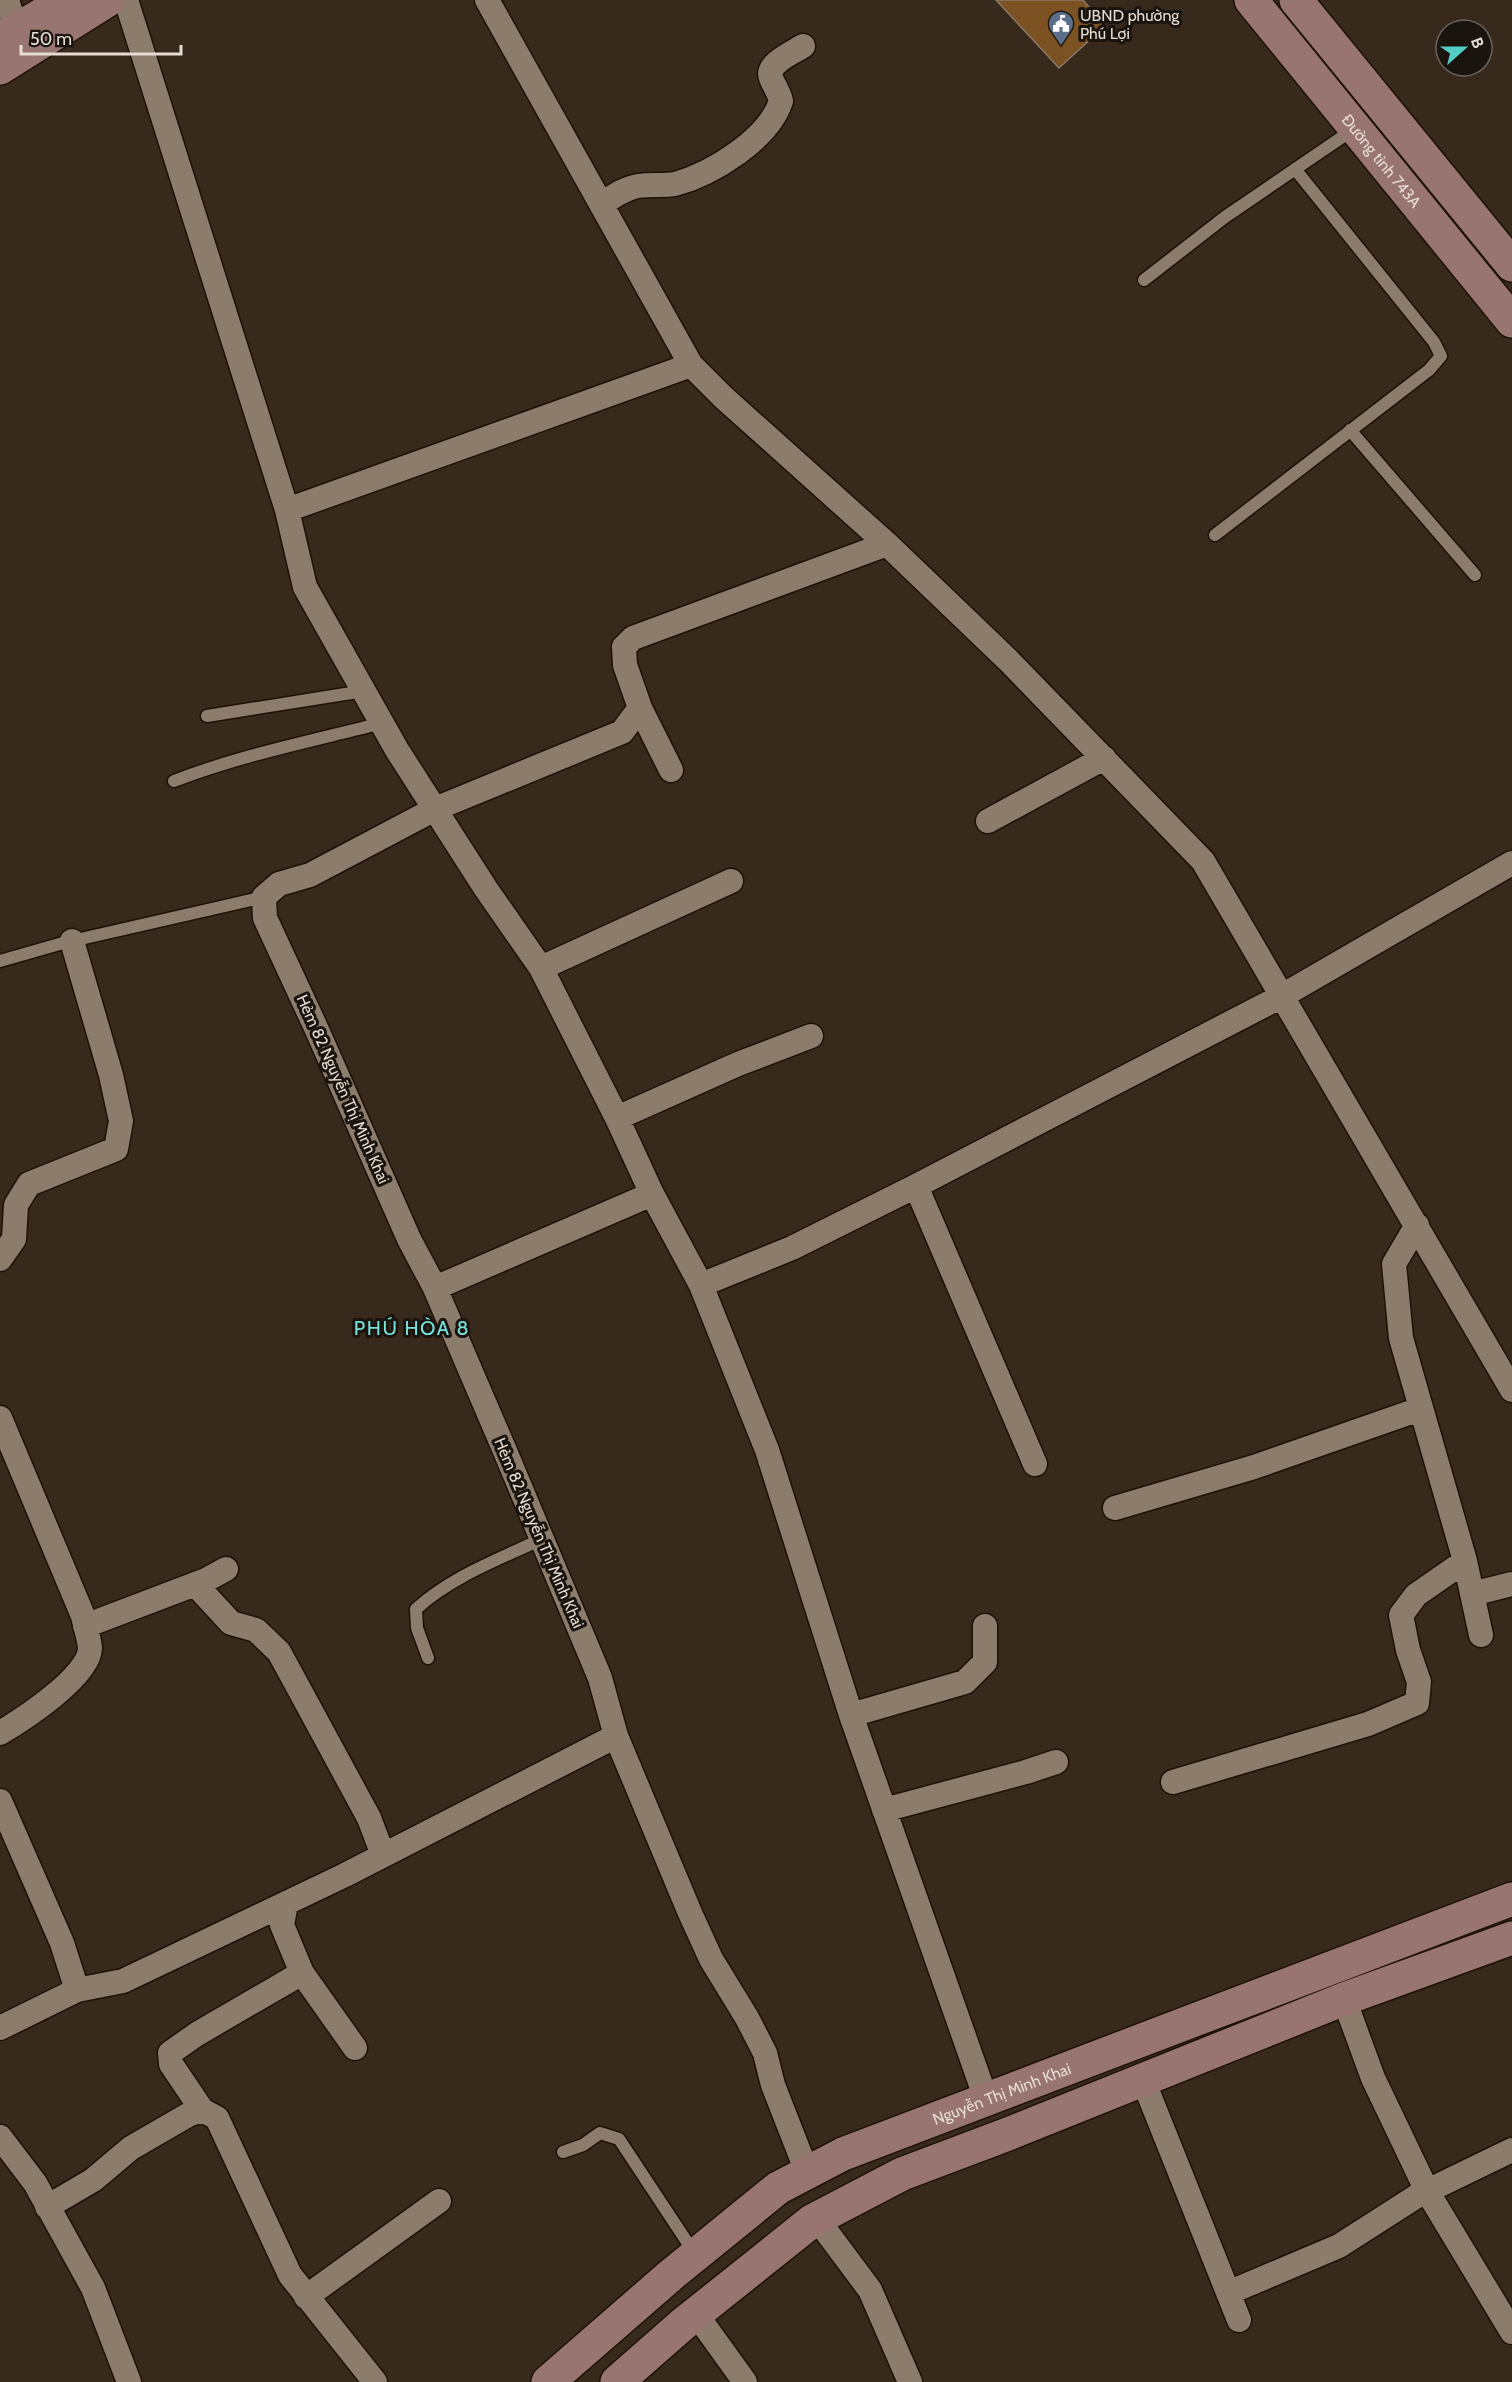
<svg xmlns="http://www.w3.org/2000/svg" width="1512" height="2382" font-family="Cabin,sans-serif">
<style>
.building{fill:#7c5222;stroke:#89796a;stroke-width:1.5}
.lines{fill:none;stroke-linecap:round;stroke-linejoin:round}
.lane-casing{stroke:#1e1206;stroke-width:15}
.street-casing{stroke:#1e1206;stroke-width:27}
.secondary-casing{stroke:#1e1206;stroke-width:36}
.lane{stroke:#8b7c6c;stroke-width:12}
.street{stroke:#8b7c6c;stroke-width:24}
.secondary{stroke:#997572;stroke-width:33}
.labels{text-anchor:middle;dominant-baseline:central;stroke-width:6;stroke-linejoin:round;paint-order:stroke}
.poi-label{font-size:16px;fill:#e5dcd4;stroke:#1a140e;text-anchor:start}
.street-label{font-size:16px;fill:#e5dcd4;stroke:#1a140e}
.quarter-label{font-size:20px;letter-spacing:1.5px;fill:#76e2db;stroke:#1a140e}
</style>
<rect width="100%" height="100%" fill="#372a1d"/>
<!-- building -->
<path class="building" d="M 996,0 L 1083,0 L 1105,26 L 1059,68 Z"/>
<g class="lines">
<defs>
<path id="lane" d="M 1144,280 L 1225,217 L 1354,129
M 1350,430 L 1475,575
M 1215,535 L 1429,370 L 1441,356 L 1434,342 L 1295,169
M 207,716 L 364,691
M 174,781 C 241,755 312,741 382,723
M 0,961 L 63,943 L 264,897
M 428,1658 L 417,1628 L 416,1609 C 451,1577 499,1559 542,1539
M 563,2152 L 583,2145 L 600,2133 L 619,2139 L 695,2254"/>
<path id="street" d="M 7,0 L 16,29
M 126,0 L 287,510 L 305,587 L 397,750 L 486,889 L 541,968 L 617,1118 L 652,1194 L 701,1285 L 767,1450 L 851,1715 L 986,2099
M 487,0 L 691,365 L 723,397 L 887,544 L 1008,660 L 1203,861 L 1512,1390
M 601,204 C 613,197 625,188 638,186 C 651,184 664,186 675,184 C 712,174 769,139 781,101 C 779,92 774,86 771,78 C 765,64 794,52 803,46
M 287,510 L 691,365
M 640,708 L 671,770
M 988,821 L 1104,758
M 541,968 L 731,881
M 617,1118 L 738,1064 L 811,1036
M 916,1186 L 1035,1464
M 1417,1225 L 1394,1264 L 1401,1338 L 1465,1561 L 1481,1635
M 0,1259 L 14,1239 L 16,1205 L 29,1184 L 116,1149 L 121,1121 L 111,1075 L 72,941
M 701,1285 L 792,1248 L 916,1186 L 1282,996 L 1512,863
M 435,1288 L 652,1194
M 0,1418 L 83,1616 C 85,1626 89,1637 90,1648 C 90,1676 22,1720 0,1733
M 1115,1508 L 1254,1467 L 1420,1409
M 195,1584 L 231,1623 L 256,1630 L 279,1652 L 369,1818 L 383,1855
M 1472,1594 L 1512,1584
M 85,1626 L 206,1580 L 226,1569
M 851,1715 L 965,1682 L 985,1662 L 985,1626
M 1173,1782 L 1368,1724 L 1417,1703 L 1419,1682 L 1408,1650 L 1401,1615 L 1416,1595 L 1465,1561
M 0,1801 L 62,1943 L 77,1990 L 0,2028
M 884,1810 L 1026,1772 L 1056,1762
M 286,1903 L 282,1925 L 302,1973 L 355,2048
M 77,1990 L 123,1981 L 345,1875 L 616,1736
M 1344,1999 L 1373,2078 L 1427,2191 L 1512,2332
M 1143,2080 L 1239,2320
M 202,2110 L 171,2064 L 170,2053 L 197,2034 L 302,1973
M 0,2137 L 35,2183 L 93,2288 L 129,2382
M 807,2172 L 773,2085 L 765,2053 L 747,2018 L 711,1959 L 690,1913 L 616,1736 L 600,1678 L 505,1451 L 435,1288 L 409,1239 L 317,1030 L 265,918 L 264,897 L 279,884 L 310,875 L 435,809 L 622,732 L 640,708 L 625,665 L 624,647 L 633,638 L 887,544
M 47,2207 L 93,2180 L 131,2148 L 188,2115 L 202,2110 L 217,2118 L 290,2275 L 375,2382
M 812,2221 L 823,2227 L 870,2290 L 910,2382
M 1228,2293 L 1339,2246 L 1417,2196 L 1512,2150
M 306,2297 L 439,2201
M 696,2314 L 745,2382"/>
<g id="secondary">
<path id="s1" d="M 1251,0 L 1512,321"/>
<path d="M 1296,0 L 1512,265"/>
<path d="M 0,39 L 67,0"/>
<path d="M 0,68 L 108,0"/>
<path id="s2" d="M 548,2382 L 671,2275 L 778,2188 L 843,2154 L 1512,1899"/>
<path d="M 617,2382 L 683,2324 L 812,2221 L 902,2174 L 1008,2134 L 1344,1999 L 1512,1938"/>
</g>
</defs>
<!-- lane casing -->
<use href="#lane" class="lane-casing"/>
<!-- street casing -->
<use href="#street" class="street-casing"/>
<!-- secondary casing -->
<use href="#secondary" class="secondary-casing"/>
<!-- lane -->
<use href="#lane" class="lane"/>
<!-- street -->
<use href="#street" class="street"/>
<!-- secondary -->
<use href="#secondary" class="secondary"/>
</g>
<!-- icons -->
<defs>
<symbol id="civic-pin" viewBox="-11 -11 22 30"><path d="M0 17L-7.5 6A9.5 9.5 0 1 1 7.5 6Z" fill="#5c6f8a" stroke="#1a140e"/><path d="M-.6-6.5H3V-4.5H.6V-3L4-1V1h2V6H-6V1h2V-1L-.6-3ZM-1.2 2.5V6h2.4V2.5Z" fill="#fff"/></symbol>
</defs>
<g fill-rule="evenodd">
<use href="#civic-pin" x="1046" y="9" width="30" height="40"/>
</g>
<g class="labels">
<!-- poi labels -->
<g class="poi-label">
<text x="1080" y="15">UBND phường<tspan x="1080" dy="18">Phú Lợi</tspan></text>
</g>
<!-- street labels -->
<g class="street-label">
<text stroke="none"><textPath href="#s1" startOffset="207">Đường tỉnh 743A</textPath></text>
<text transform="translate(343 1089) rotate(66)">Hẻm 82 Nguyễn Thị Minh Khai</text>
<text transform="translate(539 1533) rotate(67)">Hẻm 82 Nguyễn Thị Minh Khai</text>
<text stroke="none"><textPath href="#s2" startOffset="544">Nguyễn Thị Minh Khai</textPath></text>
</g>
<!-- quarter labels -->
<g class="quarter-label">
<text x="412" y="1328">PHÚ HÒA 8</text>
</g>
</g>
<!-- north arrow -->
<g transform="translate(1464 48) rotate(69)"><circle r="28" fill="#1a140e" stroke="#6b645d" stroke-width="1.5"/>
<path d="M0-4.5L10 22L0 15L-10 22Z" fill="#54cdc7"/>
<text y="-9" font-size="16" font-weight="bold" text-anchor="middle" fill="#e5dcd4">B</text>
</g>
<!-- scale -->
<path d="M21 45v9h160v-9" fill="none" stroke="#e5dcd4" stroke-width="3"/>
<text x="30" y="45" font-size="18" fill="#e5dcd4" stroke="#1a140e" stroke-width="4.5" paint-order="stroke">50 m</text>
</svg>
